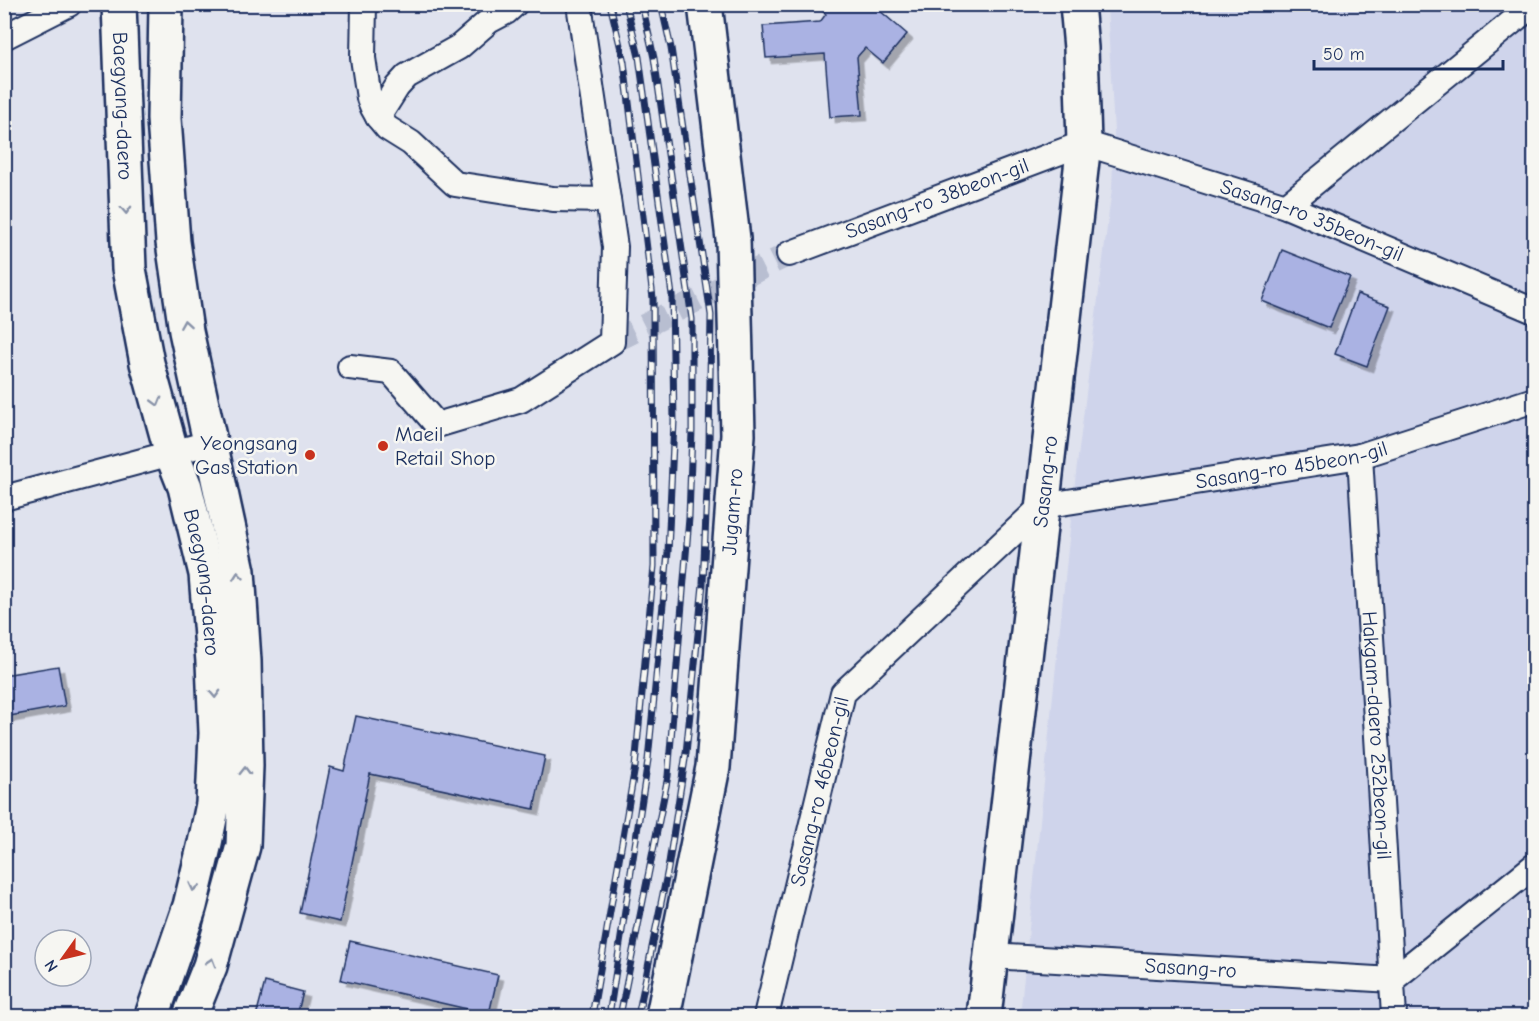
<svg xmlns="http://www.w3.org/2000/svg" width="1539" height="1021" font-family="'Comic Neue',sans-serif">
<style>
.built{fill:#cfd4eb}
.building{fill:#aab2e3;stroke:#1b2f5e;stroke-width:1.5;filter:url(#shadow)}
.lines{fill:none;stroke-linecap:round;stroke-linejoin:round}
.street-tunnel{stroke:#b8bed1;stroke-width:24;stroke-dasharray:24 12;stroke-linecap:butt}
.street-casing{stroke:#1b2f5e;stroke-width:28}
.secondary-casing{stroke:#1b2f5e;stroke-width:38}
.street{stroke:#f6f6f2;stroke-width:24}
.secondary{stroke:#f6f6f2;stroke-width:33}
.rail-casing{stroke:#1b2f5e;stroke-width:7}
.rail{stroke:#f6f6f2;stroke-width:4.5;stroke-dasharray:14;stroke-linecap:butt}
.oneway{stroke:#8892a8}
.poi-dot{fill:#c8321e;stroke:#f6f6f2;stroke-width:2}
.labels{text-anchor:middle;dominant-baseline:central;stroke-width:5;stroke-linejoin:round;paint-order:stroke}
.street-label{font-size:21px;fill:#1b2f5e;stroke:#f6f6f2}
.poi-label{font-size:21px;fill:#1b2f5e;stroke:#f6f6f2;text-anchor:start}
</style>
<defs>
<filter id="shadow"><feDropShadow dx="5.5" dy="5.5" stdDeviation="0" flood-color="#0004"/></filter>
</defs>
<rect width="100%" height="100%" fill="#dfe2ee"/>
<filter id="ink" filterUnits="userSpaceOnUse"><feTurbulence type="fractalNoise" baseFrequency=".0167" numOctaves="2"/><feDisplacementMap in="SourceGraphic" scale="12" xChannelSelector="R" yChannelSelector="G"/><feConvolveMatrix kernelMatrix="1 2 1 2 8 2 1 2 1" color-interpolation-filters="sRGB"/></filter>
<g filter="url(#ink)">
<!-- built -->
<path class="built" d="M 1107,5 L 1534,5 L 1534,1016 L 1020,1016 L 1075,481 L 1112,188 L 1114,132 Z"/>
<!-- building -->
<path class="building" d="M 815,4 L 872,4 L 907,34 L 883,63 L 865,48 L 857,57 L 862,115 L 830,117 L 825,54 L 766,58 L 763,26 L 820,22 L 826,14 Z
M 1282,250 L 1350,277 L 1329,328 L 1262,301 Z
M 1357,294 L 1390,306 L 1367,366 L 1335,354 Z
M 58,666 L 65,706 L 4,717 L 4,675 Z
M 356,716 L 545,756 L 534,809 L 370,774 L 340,922 L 300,913 L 330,767 L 344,771 Z
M 350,941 L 498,975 L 489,1014 L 341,980 Z
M 265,982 L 303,992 L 297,1016 L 256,1016 Z"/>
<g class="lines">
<!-- street-tunnel -->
<path class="street-tunnel" d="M 612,342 L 789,254"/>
<defs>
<g id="street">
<path d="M 364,4 L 363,58 L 369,98 L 373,108 L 378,117 L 387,128 L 411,143 L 455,184 L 553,199 L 608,200"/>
<path d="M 4,37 L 69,4"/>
<path d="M 378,117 L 397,87 L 407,76 L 459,47 L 489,21 L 506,12 L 515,4"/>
<path d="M 1286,206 L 1534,4"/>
<path id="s1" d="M 789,254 L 1084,143 L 1286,206 L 1534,311"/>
<path d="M 350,367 L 391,372 L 437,425 L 521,400 L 612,342 L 615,247 L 579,4"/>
<path id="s2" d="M 1360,456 L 1394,1016"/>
<path d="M 4,498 L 209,443"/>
<path id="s3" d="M 990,956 L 1392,980 L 1534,866"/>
<path id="s4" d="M 766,1016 L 843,693 L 1042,506 L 1360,456 L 1534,400"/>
</g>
<g id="secondary">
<path id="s5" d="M 119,4 L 129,269 L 147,363 L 172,454 L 185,487 L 206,574 L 213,662 L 216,733 L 213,804 L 205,843 L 190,906 L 152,1016"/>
<path d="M 166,4 L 164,119 L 173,242 L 186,331 L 238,571 L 244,661 L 246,766 L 243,846 L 210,966 L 190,1016"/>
<path id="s6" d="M 663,1016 L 713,767 L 738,435 L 733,239 L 705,4"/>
<path id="s7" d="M 984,1016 L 1084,143 L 1081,48 L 1077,4"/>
</g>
</defs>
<!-- street casing -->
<use href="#street" class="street-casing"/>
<!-- secondary casing -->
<use href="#secondary" class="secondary-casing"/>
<!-- street -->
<use href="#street" class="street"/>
<!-- secondary -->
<use href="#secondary" class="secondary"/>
<defs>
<path id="rail" d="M 592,1016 L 635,767 L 654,566 L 653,298 L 624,62 L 610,4
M 609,1016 L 648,760 L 668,552 L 674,422 L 672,295 L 639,57 L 626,4
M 620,1016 L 668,776 L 689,518 L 692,431 L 692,319 L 654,58 L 642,4
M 638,1016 L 668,869 L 686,753 L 703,584 L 709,444 L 711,315 L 671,48 L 661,4"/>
</defs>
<!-- rail casing -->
<use href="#rail" class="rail-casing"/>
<!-- rail -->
<use href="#rail" class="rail"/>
</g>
<!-- one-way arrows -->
<defs><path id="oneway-chevron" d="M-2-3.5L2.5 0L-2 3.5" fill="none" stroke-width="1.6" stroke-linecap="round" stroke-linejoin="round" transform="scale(1.5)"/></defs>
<g class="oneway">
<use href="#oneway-chevron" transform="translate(126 210) rotate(87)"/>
<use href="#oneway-chevron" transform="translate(185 324) rotate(-99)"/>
<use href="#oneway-chevron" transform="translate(157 402) rotate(74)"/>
<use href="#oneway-chevron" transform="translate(238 576) rotate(-96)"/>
<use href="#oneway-chevron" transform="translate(215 694) rotate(88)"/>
<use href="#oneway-chevron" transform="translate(245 771) rotate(-89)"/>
<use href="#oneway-chevron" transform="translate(194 887) rotate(103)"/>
<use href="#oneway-chevron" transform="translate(211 962) rotate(-73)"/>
</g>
</g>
<!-- markers -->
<g class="poi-dot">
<circle cx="383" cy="446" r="6"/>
<circle cx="310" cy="455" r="6"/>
</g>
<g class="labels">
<!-- street labels -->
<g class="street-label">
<text stroke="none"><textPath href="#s5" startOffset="102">Baegyang-daero</textPath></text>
<text stroke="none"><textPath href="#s1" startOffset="158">Sasang-ro 38beon-gil</textPath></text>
<text stroke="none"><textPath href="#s1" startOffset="556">Sasang-ro 35beon-gil</textPath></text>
<text stroke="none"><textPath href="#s4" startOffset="858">Sasang-ro 45beon-gil</textPath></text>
<text stroke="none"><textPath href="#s7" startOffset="538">Sasang-ro</textPath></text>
<text stroke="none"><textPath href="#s6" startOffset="510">Jugam-ro</textPath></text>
<text stroke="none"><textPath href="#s5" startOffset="588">Baegyang-daero</textPath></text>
<text stroke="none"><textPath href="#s2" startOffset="280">Hakgam-daero 252beon-gil</textPath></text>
<text stroke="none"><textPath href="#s4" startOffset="231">Sasang-ro 46beon-gil</textPath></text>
<text stroke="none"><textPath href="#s3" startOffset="201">Sasang-ro</textPath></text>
</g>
<!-- poi labels -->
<g class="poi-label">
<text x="395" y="434">Maeil<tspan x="395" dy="24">Retail Shop</tspan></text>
<text x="298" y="443" text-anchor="end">Yeongsang<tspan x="298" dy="24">Gas Station</tspan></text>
</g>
</g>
<!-- margin -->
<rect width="1539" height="1021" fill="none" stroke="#f6f6f2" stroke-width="24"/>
<rect x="12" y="12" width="1515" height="997" fill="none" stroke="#1b2f5e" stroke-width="2" filter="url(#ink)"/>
<!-- north arrow -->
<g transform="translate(63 958) rotate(236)"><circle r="28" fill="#f6f6f2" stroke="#9ea6b7" stroke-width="1.5"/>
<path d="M0-4.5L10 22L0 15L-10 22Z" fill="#c8321e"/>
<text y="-9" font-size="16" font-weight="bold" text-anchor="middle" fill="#1b2f5e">N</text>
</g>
<!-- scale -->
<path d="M1314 60v9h189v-9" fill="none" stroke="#1b2f5e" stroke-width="3"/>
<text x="1323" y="60" font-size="18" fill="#1b2f5e" stroke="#f6f6f2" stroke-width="4.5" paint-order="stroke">50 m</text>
</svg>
